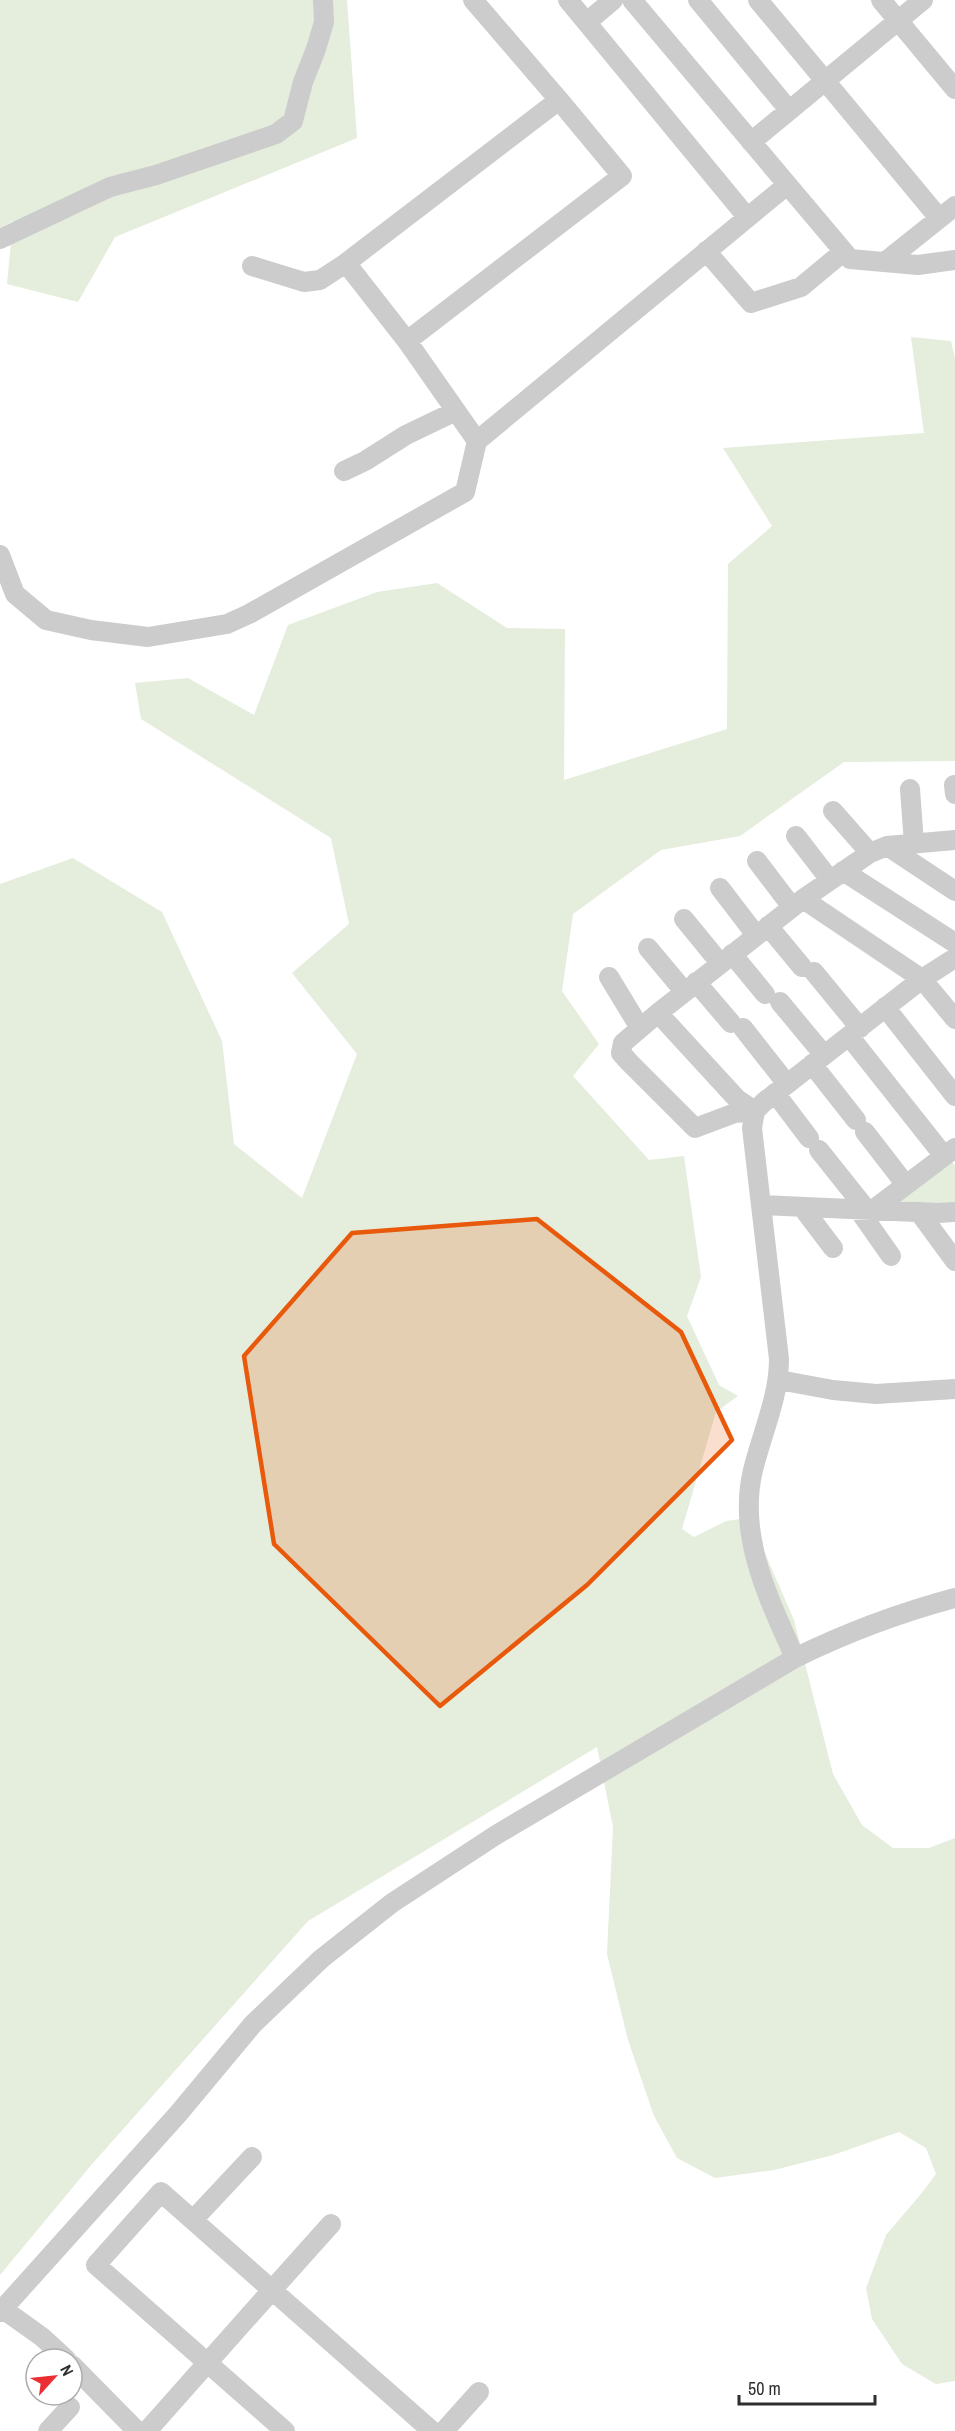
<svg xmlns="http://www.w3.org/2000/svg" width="955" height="2431" font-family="'Archivo Narrow',sans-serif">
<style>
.green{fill:#e5eddd}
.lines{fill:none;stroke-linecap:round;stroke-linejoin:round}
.minor{stroke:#ccc;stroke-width:20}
.marked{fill:#e8590c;fill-opacity:0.2;stroke:#e8590c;stroke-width:4.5;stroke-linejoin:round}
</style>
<rect width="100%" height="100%" fill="#fff"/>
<!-- green -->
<path class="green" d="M 0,0 L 347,0 L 357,138 L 115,237 L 78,302 L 7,284 L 13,221 L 0,228 Z
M 911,337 L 951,341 L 955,358 L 955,761 L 844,762 L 740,836 L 661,850 L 573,914 L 562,991 L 599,1044 L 573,1076 L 649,1160 L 684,1156 L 701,1277 L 687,1316 L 719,1385 L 738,1396 L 716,1412 L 682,1529 L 694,1537 L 726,1521 L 740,1519 L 754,1528 L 794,1620 L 833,1774 L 862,1825 L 893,1848 L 929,1848 L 955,1838 L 955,2381 L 936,2384 L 902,2364 L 872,2319 L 866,2288 L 886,2235 L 921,2194 L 936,2174 L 926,2148 L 899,2132 L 833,2155 L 774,2170 L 715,2178 L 677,2158 L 654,2116 L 628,2040 L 607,1954 L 613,1827 L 597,1747 L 308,1921 L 93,2163 L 0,2275 L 0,884 L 73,858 L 162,912 L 222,1041 L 234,1144 L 302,1198 L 357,1054 L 292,973 L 349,924 L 331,838 L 141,719 L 135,683 L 188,678 L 254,715 L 288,625 L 377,592 L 437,583 L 507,628 L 565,629 L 564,780 L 727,729 L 728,564 L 772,526 L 723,448 L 924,433 Z
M 948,1159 L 955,1165 L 955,1206 L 901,1207 L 895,1199 Z"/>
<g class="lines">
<!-- minor -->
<path class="minor" d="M 473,0 L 559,100 L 346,263 L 407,341 L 477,441
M 568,0 L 747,217
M 632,0 L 850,259 L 918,265 L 955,260
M 698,0 L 789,110
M 758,0 L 939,218
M 881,0 L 955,89
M 587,22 L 613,0
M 751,142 L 923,0
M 0,239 L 110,187 L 156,175 L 276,134 L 293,121 L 303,82 L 316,49 L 324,22 L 323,0
M 706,251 L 751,303 L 801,287 L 843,252
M 886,261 L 955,206
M 252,266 L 304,282 L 320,280 L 346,263
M 407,341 L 622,176 L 559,100
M 344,471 L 365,461 L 406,435 L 456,411
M 0,555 L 15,594 L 46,620 L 91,630 L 148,637 L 227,624 L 249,614 L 465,492 L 477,441 L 787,185
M 954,785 L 955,794
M 910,789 L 914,844
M 833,811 L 870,853
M 796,836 L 830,880
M 887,846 L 955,891
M 757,861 L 792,907
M 843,871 L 955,943
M 720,888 L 756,935
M 803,899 L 922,979 L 955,1019
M 684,919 L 720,963
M 768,926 L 802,967
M 648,948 L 684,991
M 732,954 L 765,994
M 814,972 L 860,1028
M 609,977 L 640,1028
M 696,982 L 731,1023
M 780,1002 L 824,1055
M 885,1007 L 955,1096
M 658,1013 L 623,1043 L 621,1053 L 629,1062 L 695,1128 L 735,1113 L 755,1111
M 743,1028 L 787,1084
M 849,1036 L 944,1156
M 812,1064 L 856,1120
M 775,1093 L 809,1138
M 755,1111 L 737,1099 L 658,1013 L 803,899 L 870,853 L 887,846 L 955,840
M 865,1132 L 906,1185
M 819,1150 L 866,1209
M 761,1205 L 938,1213 L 955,1212
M 802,1207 L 833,1248
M 858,1209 L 891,1256
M 874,1209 L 955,1148
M 919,1212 L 955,1261
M 779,1380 L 833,1390 L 876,1394 L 955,1389
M 795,1658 C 769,1599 737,1536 753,1470 C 762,1433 779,1397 779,1359 L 752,1128 L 755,1111 L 764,1102 L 922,979 L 955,958
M 193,2220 L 252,2157
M 3,2309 L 42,2337 L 66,2359
M 0,2312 L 178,2114 L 253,2024 L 321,1959 L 392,1903 L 496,1835 L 795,1658 C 846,1633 899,1613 955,1598
M 72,2365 L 137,2431
M 48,2431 L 70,2407
M 147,2431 L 272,2290 L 432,2431
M 285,2431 L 96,2265 L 161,2192 L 272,2290 L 331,2224
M 444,2431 L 479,2392"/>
</g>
<!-- marked area -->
<path class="marked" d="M 537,1219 L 681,1332 L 732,1440 L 587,1585 L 440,1706 L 274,1544 L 244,1356 L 352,1233 Z"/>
<!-- north arrow -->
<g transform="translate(54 2377) rotate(63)"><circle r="28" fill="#ffffff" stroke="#acacac" stroke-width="1.5"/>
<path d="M0-4.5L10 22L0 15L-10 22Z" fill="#ea2e32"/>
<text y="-9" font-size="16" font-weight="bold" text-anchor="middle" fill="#2f2f2f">N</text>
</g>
<!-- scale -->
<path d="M739 2395v9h136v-9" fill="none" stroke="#2f2f2f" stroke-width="3"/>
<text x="748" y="2395" font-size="18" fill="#2f2f2f" stroke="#ffffff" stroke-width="4.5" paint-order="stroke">50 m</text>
</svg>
